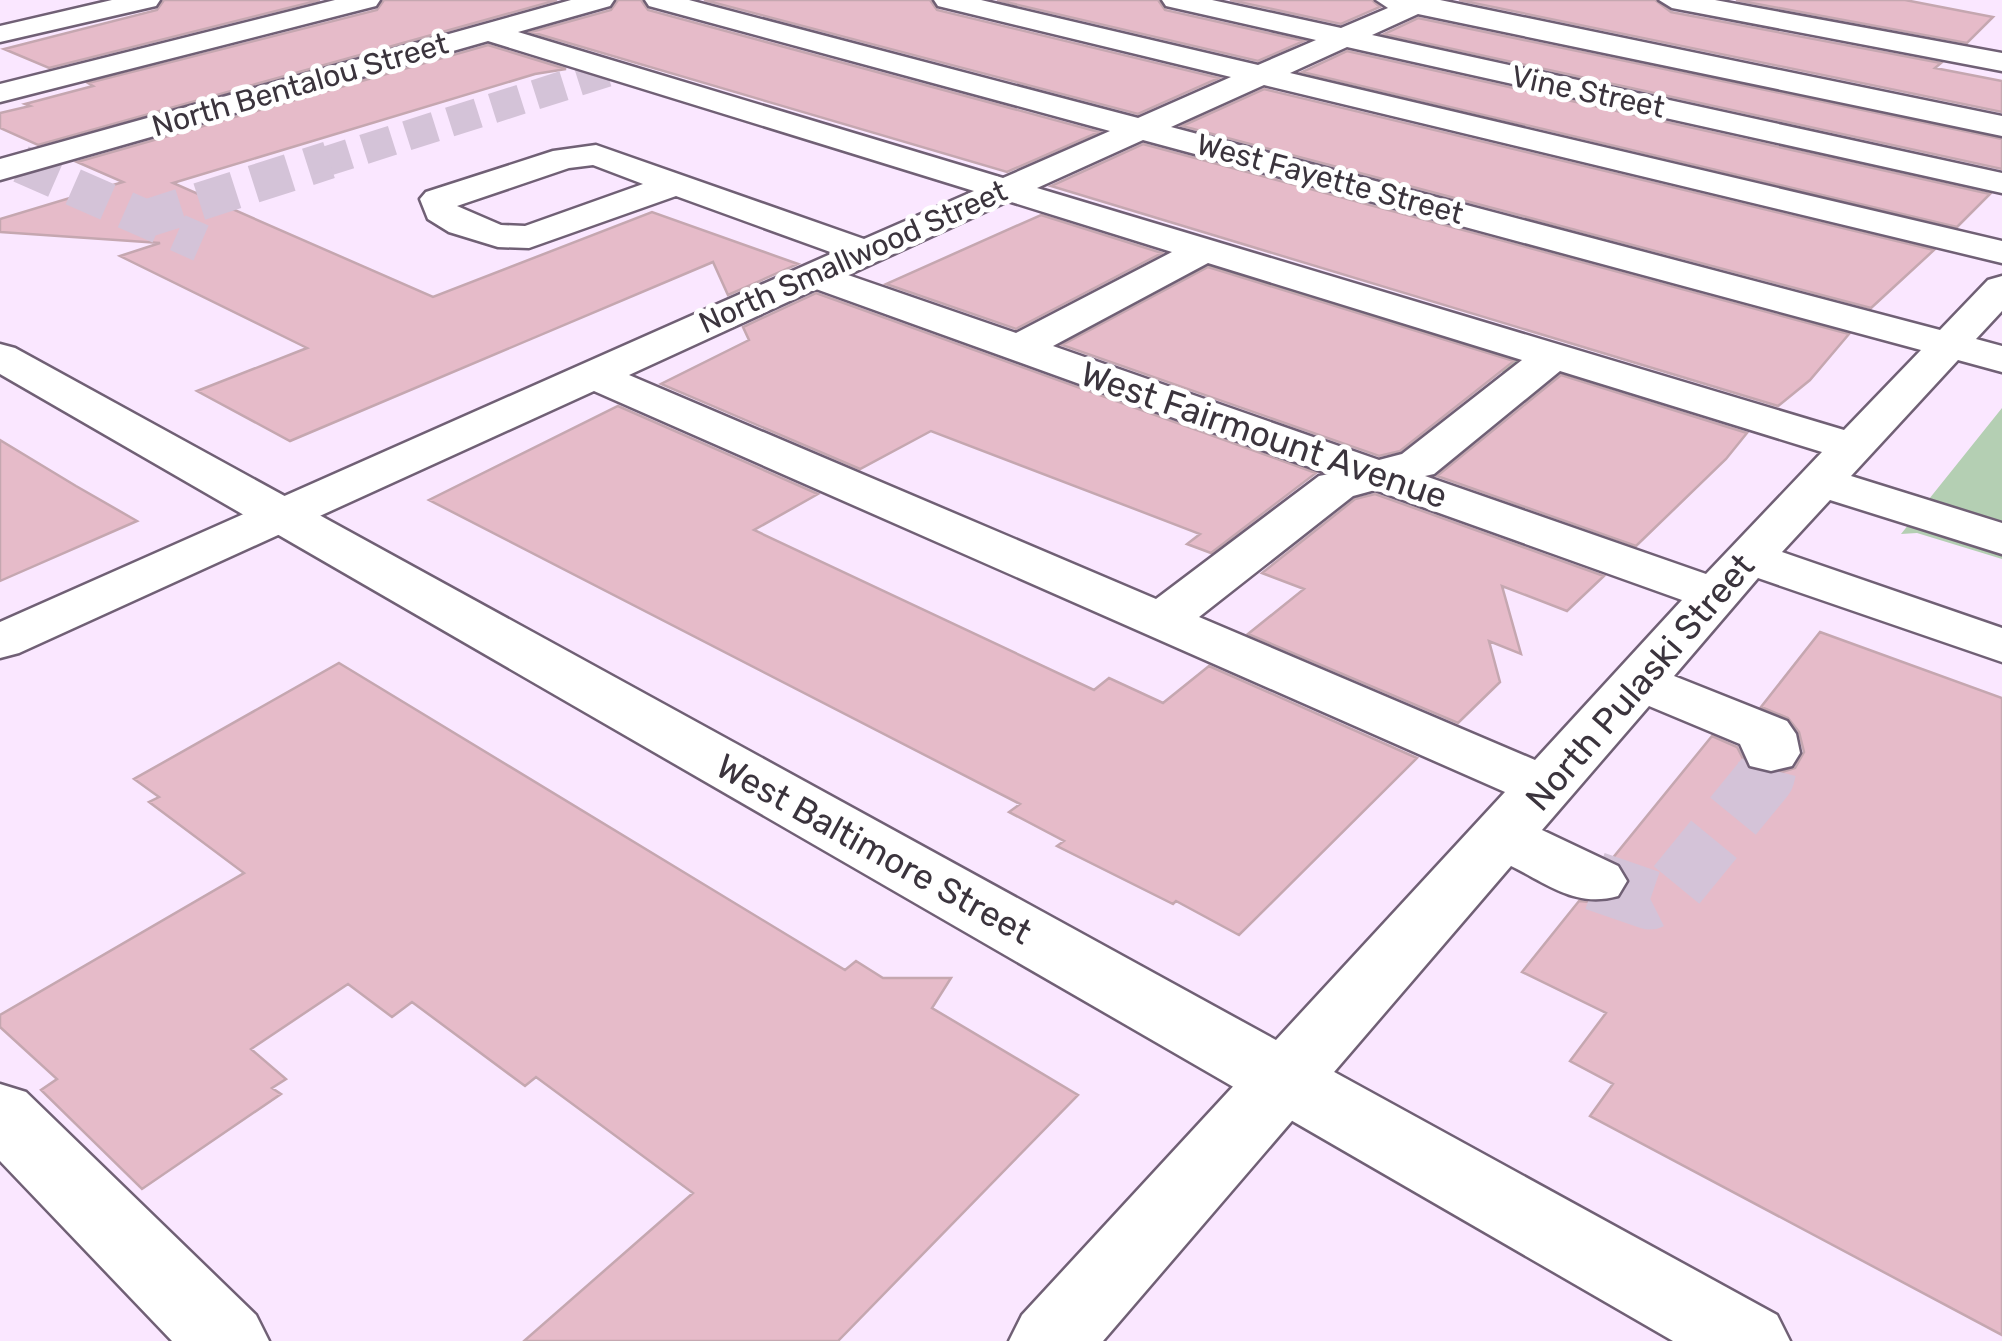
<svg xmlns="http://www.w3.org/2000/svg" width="2002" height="1341" font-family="Rubik,sans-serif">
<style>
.green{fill:#b4cfb3}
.building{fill:#e6bbc9;stroke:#c5a7b0;stroke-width:2.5}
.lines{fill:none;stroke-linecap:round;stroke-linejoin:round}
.minor-tunnel-far2{stroke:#d4c3d8;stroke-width:30;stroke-dasharray:30 15;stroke-linecap:butt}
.minor-tunnel-far1{stroke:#d4c3d8;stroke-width:38;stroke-dasharray:38 19;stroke-linecap:butt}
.minor-tunnel{stroke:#d4c3d8;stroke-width:59;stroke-dasharray:59 30;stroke-linecap:butt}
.minor-casing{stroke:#706075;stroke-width:5}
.major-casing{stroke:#706075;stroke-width:5}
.minor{fill:#fff;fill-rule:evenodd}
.major{fill:#fff;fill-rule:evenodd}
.labels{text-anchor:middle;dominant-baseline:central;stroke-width:10;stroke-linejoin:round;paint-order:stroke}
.far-street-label{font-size:30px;fill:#3b343d;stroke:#fff}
.street-label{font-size:35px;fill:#3b343d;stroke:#fff}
</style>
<rect width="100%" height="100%" fill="#fae7ff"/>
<!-- green -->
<path class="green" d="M 1210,260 L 1536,359 L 1515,376 L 1187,273 Z
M 2002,408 L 2002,559 L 1917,533 L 1901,534 Z"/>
<!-- building -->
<path class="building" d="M 164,0 L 320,0 L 49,68 L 4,49 L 157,10 Z
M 384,0 L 557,0 L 38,145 L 0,128 L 0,113 L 30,106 L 25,104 L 93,86 L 88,83 L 377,10 Z
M 618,0 L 641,0 L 648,10 L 1099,132 L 1007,172 L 531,32 L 611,10 Z
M 704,0 L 930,0 L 937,10 L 1219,78 L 1138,114 Z
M 997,0 L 1158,0 L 1165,10 L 1304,41 L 1258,61 Z
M 1230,0 L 1372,0 L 1380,7 L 1341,24 Z
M 1459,0 L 1655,0 L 1671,12 L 1941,63 L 1935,68 L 2002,81 L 2002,112 Z
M 1736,0 L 1905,0 L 1993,17 L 1967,43 Z
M 1418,18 L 2002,139 L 2002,169 L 1384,34 Z
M 488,45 L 566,69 L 535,74 L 173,183 L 433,297 L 652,212 L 798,264 L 728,295 L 713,262 L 290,441 L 197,391 L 307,348 L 120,256 L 160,243 L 0,232 L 0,219 L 123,182 L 77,162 Z
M 1347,51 L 1990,194 L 1957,227 L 1302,72 Z
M 1264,89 L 1934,250 L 1871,308 L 1182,126 Z
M 1143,144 L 1849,334 L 1810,380 L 1778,406 L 1051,186 Z
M 1041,215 L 1162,253 L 1016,329 L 886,284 Z
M 1208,267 L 1514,361 L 1400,451 L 1379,456 L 1062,345 Z
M 816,293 L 1316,473 L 1211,553 L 1187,544 L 1200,534 L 931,431 L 860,469 L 661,384 L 749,340 L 743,327 Z
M 1561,375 L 1747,433 L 1726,459 L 1636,546 L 1437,476 Z
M 618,406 L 818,494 L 754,530 L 1094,690 L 1109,678 L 1163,703 L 1209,666 L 1417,758 L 1239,935 L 1176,901 L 1173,904 L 1057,846 L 1064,841 L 1009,812 L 1020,804 L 429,500 Z
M 0,440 L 76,486 L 137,521 L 0,581 Z
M 1375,494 L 1604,576 L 1567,611 L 1502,586 L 1521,654 L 1489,641 L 1500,682 L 1458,723 L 1248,634 L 1304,589 L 1262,573 L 1355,499 Z
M 1820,632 L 2002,698 L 2002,1335 L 1590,1116 L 1613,1084 L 1570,1061 L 1606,1013 L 1522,972 L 1579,901 L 1603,903 L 1621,898 L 1630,879 L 1621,864 L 1612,859 L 1712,736 L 1737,747 L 1749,770 L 1772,775 L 1795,768 L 1804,752 L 1799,732 L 1788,718 L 1761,707 Z
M 339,663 L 845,970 L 856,961 L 883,978 L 951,978 L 932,1008 L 1078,1095 L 838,1341 L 524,1341 L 693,1193 L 536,1077 L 525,1086 L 412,1002 L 392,1017 L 348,984 L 251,1049 L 286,1079 L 272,1088 L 281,1094 L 142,1189 L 41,1090 L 57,1079 L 0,1027 L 0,1015 L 244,873 L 149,802 L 159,797 L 134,779 Z"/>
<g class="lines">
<!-- minor-tunnel-far2 -->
<path class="minor-tunnel-far2" d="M 321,163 L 613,70"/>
<!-- minor-tunnel-far1 -->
<path class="minor-tunnel-far1" d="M 21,164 L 201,243
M 145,219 L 329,160"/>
<!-- minor-tunnel -->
<path class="minor-tunnel" d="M 1595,881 L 1650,900 L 1674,888 L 1765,777 L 1771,753"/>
<defs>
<path id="minor" d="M 112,0 L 160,0 L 156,6 L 0,42 L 0,26 Z
M 335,0 L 380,0 L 376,6 L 0,102 L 0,84 Z
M 571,0 L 614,0 L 610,6 L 518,32 L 1003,178 L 1110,131 L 649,6 L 645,0 L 689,0 L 1138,118 L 1231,77 L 938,6 L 934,0 L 981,0 L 1258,65 L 1316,40 L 1166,6 L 1162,0 L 1212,0 L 1341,28 L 1388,8 L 1376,0 L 1440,0 L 2002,116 L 2002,136 L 1418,14 L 1372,35 L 2002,173 L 2002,193 L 1347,47 L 1290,73 L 2002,241 L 2002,263 L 1264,85 L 1171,127 L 1940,330 L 1988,280 L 2002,276 L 2002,311 L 1976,339 L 2002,346 L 2002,372 L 1958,360 L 1851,476 L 2002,523 L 2002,554 L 1830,500 L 1782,552 L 2002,628 L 2002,662 L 1758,578 L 1674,676 L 1787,721 L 1796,734 L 1800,753 L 1792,766 L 1771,771 L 1750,766 L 1740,744 L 1649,706 L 1542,830 L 1618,866 L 1627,881 L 1618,896 C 1576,908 1548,884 1511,866 L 1103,1341 L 1009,1341 L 1022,1315 L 1505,792 L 594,391 L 19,653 L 0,658 L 0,622 L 833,253 L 676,196 L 529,248 L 498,247 L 449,232 L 428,219 L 420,199 L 426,192 L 553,151 L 596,145 L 864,239 L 974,191 L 488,41 L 0,180 L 0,159 ZM 1143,140 L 1921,350 L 1844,430 L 1037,188 ZM 593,165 L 643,184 L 525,226 L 501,225 L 457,206 L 569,168 ZM 1008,201 L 1172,252 L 1016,333 L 848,275 ZM 1208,263 L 1522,360 L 1402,454 L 1379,460 L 1053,346 ZM 816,289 L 1329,474 L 1319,476 L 1156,599 L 629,375 ZM 1560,371 L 1822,452 L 1706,574 L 1425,476 L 1434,474 ZM 1375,490 L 1682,600 L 1535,760 L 1199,617 L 1353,496 Z
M 1659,0 L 1715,0 L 2002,53 L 2002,71 L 1672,8 Z
M 0,1084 L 26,1092 L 256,1315 L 269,1341 L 172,1341 L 0,1161 Z"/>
<path id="major" d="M 0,344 L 15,348 L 1777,1315 L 1790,1341 L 1673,1341 L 0,374 Z"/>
</defs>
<!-- minor casing -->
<use href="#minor" class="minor-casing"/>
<!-- major casing -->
<use href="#major" class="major-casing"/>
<!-- minor -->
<use href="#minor" class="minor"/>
<!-- major -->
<use href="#major" class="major"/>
</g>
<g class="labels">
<!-- far-street labels -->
<g class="far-street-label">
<text transform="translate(300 85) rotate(-16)">North Bentalou Street</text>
<text transform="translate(1588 92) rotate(12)">Vine Street</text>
<text transform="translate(1330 179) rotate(15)">West Fayette Street</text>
<text transform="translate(853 257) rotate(-24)">North Smallwood Street</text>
</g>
<!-- street labels -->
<g class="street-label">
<text transform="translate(1264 435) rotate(19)">West Fairmount Avenue</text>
<text transform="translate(1640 682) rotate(-49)">North Pulaski Street</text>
<text transform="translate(874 849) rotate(29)">West Baltimore Street</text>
</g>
</g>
</svg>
